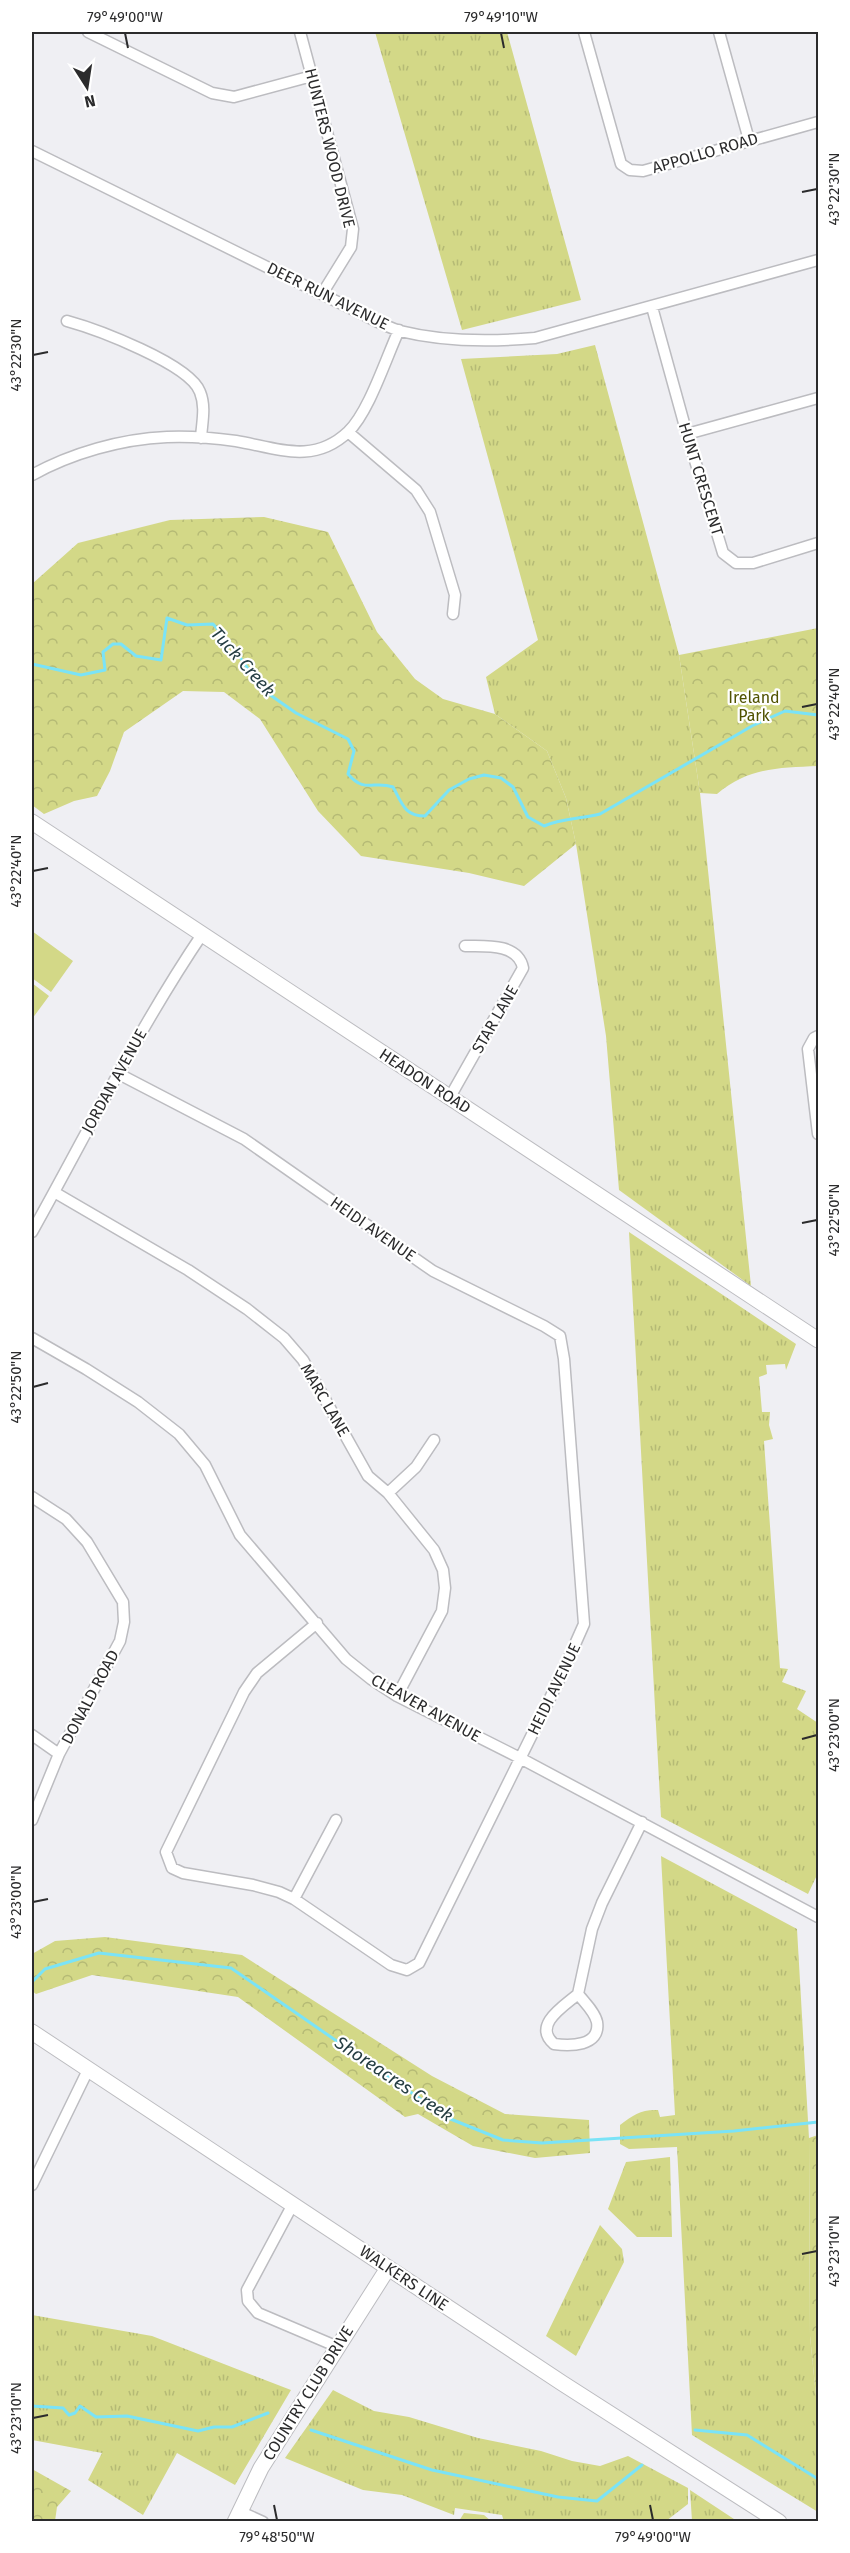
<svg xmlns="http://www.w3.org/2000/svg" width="850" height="2553" font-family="'Fira Sans',sans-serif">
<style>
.grass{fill:url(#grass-tufts)}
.forest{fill:url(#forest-crowns)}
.pitch{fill:#d3d887}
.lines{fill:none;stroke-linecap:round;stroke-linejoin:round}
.stream{stroke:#7ae3f7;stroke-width:3}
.street-casing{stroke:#bcbcc0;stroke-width:13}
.secondary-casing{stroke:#bcbcc0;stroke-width:17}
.street{stroke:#fff;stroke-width:10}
.secondary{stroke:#fff;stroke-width:15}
.ticks{fill:none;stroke:#2b2b2c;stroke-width:2}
.labels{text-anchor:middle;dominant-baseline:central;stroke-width:4.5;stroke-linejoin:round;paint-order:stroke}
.street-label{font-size:16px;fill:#2b2b2c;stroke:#fff}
.park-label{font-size:16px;fill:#505200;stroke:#fff}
.water-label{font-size:18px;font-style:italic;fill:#263e43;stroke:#fff}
.neatline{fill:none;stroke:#2b2b2c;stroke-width:2}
.ticks-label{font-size:15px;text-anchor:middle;fill:#2b2b2c}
</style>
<defs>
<pattern id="grass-tufts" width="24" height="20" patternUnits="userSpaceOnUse" patternTransform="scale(1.5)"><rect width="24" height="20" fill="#d3d887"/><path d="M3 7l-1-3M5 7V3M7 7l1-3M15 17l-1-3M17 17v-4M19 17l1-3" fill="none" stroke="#b5ba75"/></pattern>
<pattern id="forest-crowns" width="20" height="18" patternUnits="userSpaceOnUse" patternTransform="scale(1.5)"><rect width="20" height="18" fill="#d3d887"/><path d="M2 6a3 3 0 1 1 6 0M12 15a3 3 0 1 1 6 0" fill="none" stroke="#b5ba75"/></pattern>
</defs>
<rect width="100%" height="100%" fill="#efeff3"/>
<!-- grass -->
<path class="grass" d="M 375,32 L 507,32 L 581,300 L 462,330 Z
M 595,345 L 679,655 L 700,793 L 751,1286 L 619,1190 L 606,1036 L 576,844 L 566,798 L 547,751 L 495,714 L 486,677 L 538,640 L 461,359 L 557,354 Z
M 629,1232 L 796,1344 L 786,1370 L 785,1364 L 766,1365 L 767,1374 L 759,1377 L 762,1412 L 770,1412 L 769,1425 L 773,1439 L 764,1441 L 780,1668 L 788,1669 L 782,1682 L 806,1691 L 797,1709 L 818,1723 L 818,1873 L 808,1894 L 661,1817 Z
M 661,1856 L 797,1929 L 809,2138 L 810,2336 L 818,2416 L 818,2512 L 692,2435 L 677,2147 L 629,2149 L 620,2144 L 620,2125 C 633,2115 642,2109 658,2110 L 660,2117 L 675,2115 Z
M 670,2157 L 672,2237 L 637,2237 L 608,2209 L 626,2162 Z
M 600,2225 L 622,2249 L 624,2262 L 576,2356 L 546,2336 Z
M 32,2315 L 152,2336 L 291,2390 L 235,2485 L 177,2453 L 143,2515 L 88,2480 L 102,2453 L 32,2440 Z
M 333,2390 L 374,2411 L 409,2417 L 478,2438 L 541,2451 L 572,2461 L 600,2466 L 628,2456 L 688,2488 L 688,2504 L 666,2521 L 504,2522 L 502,2515 L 455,2508 L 454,2515 L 402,2495 L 363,2490 L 285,2458 Z
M 690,2490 L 737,2521 L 692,2521 Z
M 464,2513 L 484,2515 L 491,2521 L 459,2521 Z"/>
<!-- forest -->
<path class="forest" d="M 264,517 L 328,532 L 377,632 L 415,679 L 443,699 L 495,714 L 547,751 L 566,798 L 576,844 L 524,886 L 469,873 L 361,856 L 318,811 L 260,719 L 224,692 L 183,691 L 124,732 L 110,771 L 97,796 L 74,801 L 44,814 L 32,805 L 32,584 L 78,543 L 170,520 Z
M 818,628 L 818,766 C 779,768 749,767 717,794 L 700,793 L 679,655 Z
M 105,1937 L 242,1955 L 432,2076 L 505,2114 L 589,2120 L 590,2153 L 535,2158 L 473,2146 L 418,2114 L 405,2117 L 238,1997 L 92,1975 L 36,1994 L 32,1991 L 32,1954 L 55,1941 Z
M 818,2135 L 818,2416 L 810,2336 L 809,2138 Z
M 32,2469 L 71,2491 L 57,2507 L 55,2521 L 32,2521 Z"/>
<!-- pitch -->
<path class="pitch" d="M 32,931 L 73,961 L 51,992 L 32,978 Z
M 32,983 L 49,996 L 32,1019 Z"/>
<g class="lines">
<!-- stream -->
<path class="stream" d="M 32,664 L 81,675 L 105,670 L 103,652 L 113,644 L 121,644 L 136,656 L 161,660 L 167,618 L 187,625 L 213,624 L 230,643 L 263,690 L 296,713 L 348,739 L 354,751 L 348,774 C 365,794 373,780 393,787 C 402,803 404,816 425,816 L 449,790 L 469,779 L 484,775 L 501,778 L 513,787 L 528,817 L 544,826 C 563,818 581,819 600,814 L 752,726 L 785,711 L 818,715
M 32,1982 L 45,1969 L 99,1953 L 231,1968 L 448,2118 L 503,2140 L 542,2143 L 734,2131 L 818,2122
M 32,2406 L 63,2408 L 69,2415 L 75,2413 L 80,2406 L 96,2417 L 127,2416 L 198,2431 L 214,2427 L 232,2427 L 268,2413
M 311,2430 L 432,2470 L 558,2497 L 597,2501 L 642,2465
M 695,2430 L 747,2435 L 818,2479"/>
<defs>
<path id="street" d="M 88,32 L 212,93 L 234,97 L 312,76
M 300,32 L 353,229 L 351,247 L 322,294
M 584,32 L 621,164 L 630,170 L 643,171 L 818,122
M 719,32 L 749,140
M 32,151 L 362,314 C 374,320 387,327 400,331 C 444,342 490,342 535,338 L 818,260
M 652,307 L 687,434 L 723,553 L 736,563 L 753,563 L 818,543
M 67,321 C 96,329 190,364 200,392 C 206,407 202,422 201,438
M 348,432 L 416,490 L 430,512 L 455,595 L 453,614
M 687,434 L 818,398
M 32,475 C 72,453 121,439 167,437 C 190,436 214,438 236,441 C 277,448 313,465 348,432 C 369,412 386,358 399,330
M 818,1036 L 814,1038 L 808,1049 L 818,1134
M 117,1073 L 244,1139 L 433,1271 L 544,1326 L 560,1336 L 564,1359 L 584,1624 L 560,1678 L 419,1963 L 407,1970 L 391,1965 L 294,1899 L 279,1892 L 253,1885 L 183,1873 L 172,1868 L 166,1852 L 244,1692 L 257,1673 L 317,1623
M 450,1097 L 523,968 C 518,943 485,946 465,946
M 54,1192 L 188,1270 L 247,1309 L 284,1338 L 303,1360 L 368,1476 L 388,1493 L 434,1550 L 443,1570 L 445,1588 L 442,1611 L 397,1696
M 32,1232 C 88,1132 138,1029 203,933
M 32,1338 L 86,1369 L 138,1402 L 179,1434 L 205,1465 L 240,1535 L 346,1659 L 371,1679 L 397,1696 L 520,1758 L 818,1917
M 388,1493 L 416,1467 L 434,1440
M 32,1497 L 66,1519 L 87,1542 L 123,1602 L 124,1622 L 120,1641 L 59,1754 L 32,1820
M 32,1735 L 59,1754
M 294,1899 L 336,1820
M 578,1994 C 564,2006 532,2025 554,2044 C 569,2046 601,2047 597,2022 C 595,2012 584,2002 578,1994 L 592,1929 L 602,1903 L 642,1822
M 32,2185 L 88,2070
M 293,2204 L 247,2290 L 248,2301 L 258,2313 L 338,2347
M 241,2512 L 263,2522"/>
<path id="secondary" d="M 32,822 L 818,1340
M 32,2032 L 562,2383 L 779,2522
M 235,2522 L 261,2468 L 388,2268"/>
</defs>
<!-- street casing -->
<use href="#street" class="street-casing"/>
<!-- secondary casing -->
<use href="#secondary" class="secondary-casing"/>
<!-- street -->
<use href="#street" class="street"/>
<!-- secondary -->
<use href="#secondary" class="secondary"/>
</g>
<!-- ticks -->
<path class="ticks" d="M 125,33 L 128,48M 501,33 L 504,48M 802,192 L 817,189M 33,355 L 48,352M 802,707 L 817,704M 33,871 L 48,868M 802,1223 L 817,1220M 33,1387 L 48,1383M 802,1739 L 817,1735M 33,1902 L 48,1899M 802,2254 L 817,2251M 33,2418 L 48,2415M 274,2505 L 277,2520M 650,2505 L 653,2520"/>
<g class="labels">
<!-- street labels -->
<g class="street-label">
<text transform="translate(330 148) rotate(76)">HUNTERS WOOD DRIVE</text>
<text transform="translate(705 153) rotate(-16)">APPOLLO ROAD</text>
<text transform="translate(328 296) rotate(26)">DEER RUN AVENUE</text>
<text transform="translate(701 479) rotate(73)">HUNT CRESCENT</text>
<text transform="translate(495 1019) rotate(-60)">STAR LANE</text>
<text transform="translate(114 1081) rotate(-61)">JORDAN AVENUE</text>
<text transform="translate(425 1081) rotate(33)">HEADON ROAD</text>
<text transform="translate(373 1229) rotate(35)">HEIDI AVENUE</text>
<text transform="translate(325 1400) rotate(60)">MARC LANE</text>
<text transform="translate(554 1689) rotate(-64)">HEIDI AVENUE</text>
<text transform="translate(90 1697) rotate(-62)">DONALD ROAD</text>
<text transform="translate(426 1708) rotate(29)">CLEAVER AVENUE</text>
<text transform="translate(404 2278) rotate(34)">WALKERS LINE</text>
<text transform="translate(308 2393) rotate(-58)">COUNTRY CLUB DRIVE</text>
</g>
<!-- park labels -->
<g class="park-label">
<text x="754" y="697">Ireland<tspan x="754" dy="18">Park</tspan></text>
</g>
<!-- water labels -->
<g class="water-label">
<text transform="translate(243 662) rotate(48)">Tuck Creek</text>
<text transform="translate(394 2079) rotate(34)">Shoreacres Creek</text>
</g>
</g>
<!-- border -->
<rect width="850" height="2553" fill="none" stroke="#ffffff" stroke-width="66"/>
<!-- north arrow -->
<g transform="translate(87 87) rotate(168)" stroke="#ffffff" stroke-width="4.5" paint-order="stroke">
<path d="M0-4.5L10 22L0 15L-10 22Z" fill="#2b2b2c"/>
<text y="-9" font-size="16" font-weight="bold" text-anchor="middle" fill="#2b2b2c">N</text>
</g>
<rect x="33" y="33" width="784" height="2487" class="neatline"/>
<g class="ticks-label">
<text x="125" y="22">79°49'00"W</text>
<text x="501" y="22">79°49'10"W</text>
<text transform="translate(834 189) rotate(-90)" y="5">43°22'30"N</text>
<text transform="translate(16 355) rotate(-90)" y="5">43°22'30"N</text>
<text transform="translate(834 704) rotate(-90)" y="5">43°22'40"N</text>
<text transform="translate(16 871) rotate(-90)" y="5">43°22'40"N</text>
<text transform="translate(834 1220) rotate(-90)" y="5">43°22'50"N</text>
<text transform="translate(16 1387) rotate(-90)" y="5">43°22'50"N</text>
<text transform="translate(834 1735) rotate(-90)" y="5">43°23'00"N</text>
<text transform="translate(16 1902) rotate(-90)" y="5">43°23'00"N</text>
<text transform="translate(834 2251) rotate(-90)" y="5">43°23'10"N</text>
<text transform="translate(16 2418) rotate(-90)" y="5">43°23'10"N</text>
<text x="277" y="2542">79°48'50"W</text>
<text x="653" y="2542">79°49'00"W</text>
</g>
</svg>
